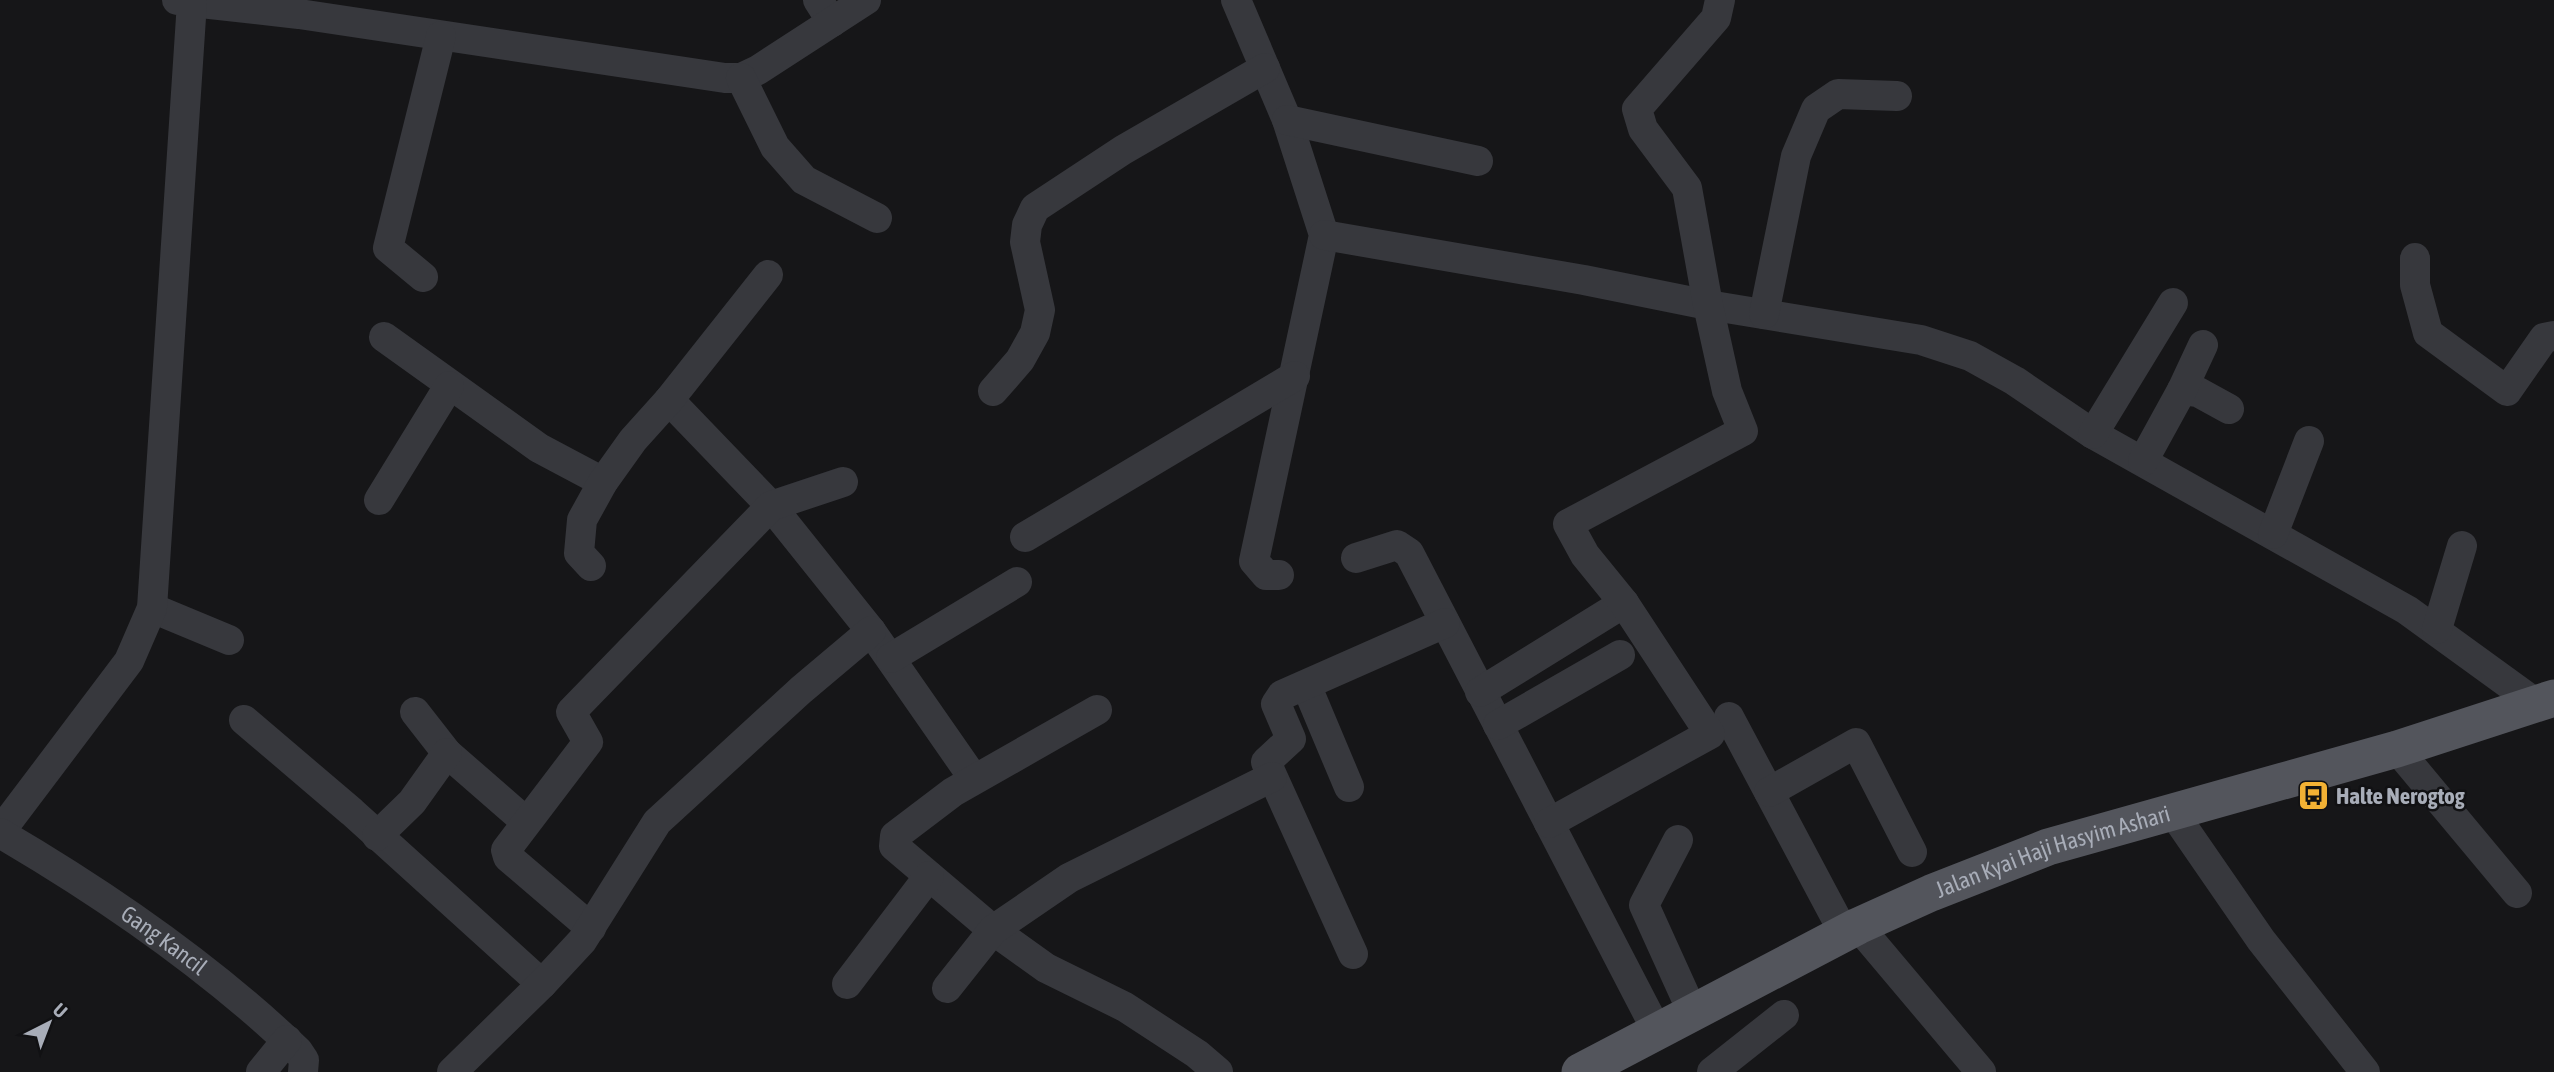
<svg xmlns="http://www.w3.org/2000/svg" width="2554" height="1072" font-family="'Asap Condensed',sans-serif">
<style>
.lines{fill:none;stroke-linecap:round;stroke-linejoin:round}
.minor{stroke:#37383d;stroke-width:30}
.major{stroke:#53555c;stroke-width:37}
.labels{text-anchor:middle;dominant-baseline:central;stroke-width:5;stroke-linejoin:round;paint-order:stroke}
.poi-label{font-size:23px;font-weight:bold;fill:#a8adb8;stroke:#111113;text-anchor:start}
.street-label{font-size:23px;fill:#a8adb8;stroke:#111113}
</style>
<rect width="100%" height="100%" fill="#161618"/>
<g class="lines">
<!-- minor -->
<g class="minor">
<path d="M 818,0 L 832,22"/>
<path d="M 1236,0 L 1287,120 L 1324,235 L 1254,561 L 1266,575 L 1279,575"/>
<path d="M 192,2 L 299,14 L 725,78 L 741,78 L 758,70 L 866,0"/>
<path d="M 741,78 L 775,147 L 804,180 L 877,218"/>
<path d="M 1287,120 L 1478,161"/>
<path d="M 1324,235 L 1584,280 L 1708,305 L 1921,340 L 1970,356 L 2015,381 L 2093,434 L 2407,610 L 2538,705"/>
<path d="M 2415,258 L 2415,285 L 2428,333 L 2507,391 L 2544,338 L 2554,336"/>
<path d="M 423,277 L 388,248 L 441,36"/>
<path d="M 1764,314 L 1796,156 L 1816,109 L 1838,94 L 1897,96"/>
<path d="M 384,337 L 539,448 L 603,482"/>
<path d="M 2182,390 L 2198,392 L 2229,409"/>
<path d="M 993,391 L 1020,360 L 1035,333 L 1040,310 L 1025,242 L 1027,225 L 1035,208 L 1123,150 L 1265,68"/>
<path d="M 669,400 L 771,506 L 871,631 L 974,779"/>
<path d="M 2093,434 L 2173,303"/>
<path d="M 2143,461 L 2182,390 L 2203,345"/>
<path d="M 379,500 L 449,386"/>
<path d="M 2273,534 L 2309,441"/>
<path d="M 1025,537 L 1295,376"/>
<path d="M 1356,558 L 1397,545 L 1409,553 L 1657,1031"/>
<path d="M 591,566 L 579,553 L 582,520 L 603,482 L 633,440 L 669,400 L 768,275"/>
<path d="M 152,608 L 229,640"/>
<path d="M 2437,629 L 2462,546"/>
<path d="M 891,658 L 1017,582"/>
<path d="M 1307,687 L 1349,787"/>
<path d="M 1480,692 L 1624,603"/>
<path d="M 1097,710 L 953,792 L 895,836 L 894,846 L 993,930 L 1046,968 L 1125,1007 L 1197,1054 L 1218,1072"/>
<path d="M 415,712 L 447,753 L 525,821"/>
<path d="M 1729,717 L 1844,933"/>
<path d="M 244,720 L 352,812 L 542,984"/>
<path d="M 1498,725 L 1620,655"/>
<path d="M 2397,749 L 2517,893"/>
<path d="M 1769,792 L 1856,743 L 1912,852"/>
<path d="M 2172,811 L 2261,940 L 2365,1072"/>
<path d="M 1549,823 L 1710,734 L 1624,603 L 1585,555 L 1568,524 L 1743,431 L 1727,391 L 1708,305 L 1687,188 L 1643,129 L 1637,109 L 1716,18 L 1720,0"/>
<path d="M 0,832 L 129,661 L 152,608 L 192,2 L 177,0"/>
<path id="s1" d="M 0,833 C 106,895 209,966 298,1051 L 304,1060 L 303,1072"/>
<path d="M 377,836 L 412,802 L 447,753"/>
<path d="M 1678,840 L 1644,905 L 1692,1011"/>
<path d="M 1858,926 L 1981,1072"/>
<path d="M 591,928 L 508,857 L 506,850 L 588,742 L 571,712 L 771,506 L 843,482"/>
<path d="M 1353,954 L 1266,762 L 1291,739 L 1276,704 L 1282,695 L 1445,623"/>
<path d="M 847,984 L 929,876"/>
<path d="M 947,988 L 993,930 L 1069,878 L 1272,777"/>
<path d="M 261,1072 L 287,1040"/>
<path d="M 452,1072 L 542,984 L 582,941 L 657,822 L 801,690 L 871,631"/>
<path d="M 1712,1072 L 1784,1015"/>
</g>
<!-- major -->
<path class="major" id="s2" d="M 1580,1072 L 1858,926 L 1931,893 L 2048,847 L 2397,749 L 2554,698"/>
</g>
<!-- icons -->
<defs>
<symbol id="bus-square" viewBox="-11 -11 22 22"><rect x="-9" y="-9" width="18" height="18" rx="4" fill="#f2b134" stroke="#111113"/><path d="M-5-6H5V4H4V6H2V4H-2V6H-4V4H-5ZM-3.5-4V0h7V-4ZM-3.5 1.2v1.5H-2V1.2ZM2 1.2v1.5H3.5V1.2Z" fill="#111"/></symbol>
</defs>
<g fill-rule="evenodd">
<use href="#bus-square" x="2296" y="778" width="35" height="35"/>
</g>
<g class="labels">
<!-- poi labels -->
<g class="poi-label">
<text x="2336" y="796">Halte Nerogtog</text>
</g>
<!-- street labels -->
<g class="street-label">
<text stroke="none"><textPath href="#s2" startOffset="523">Jalan Kyai Haji Hasyim Ashari</textPath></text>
<text stroke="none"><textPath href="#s1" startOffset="196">Gang Kancil</textPath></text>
</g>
</g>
<!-- north arrow -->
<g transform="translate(49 1023) rotate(42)" stroke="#111113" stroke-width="5" paint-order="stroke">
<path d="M0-5L12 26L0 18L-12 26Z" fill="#a8adb8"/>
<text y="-10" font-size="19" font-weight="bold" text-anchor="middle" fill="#a8adb8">U</text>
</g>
</svg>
